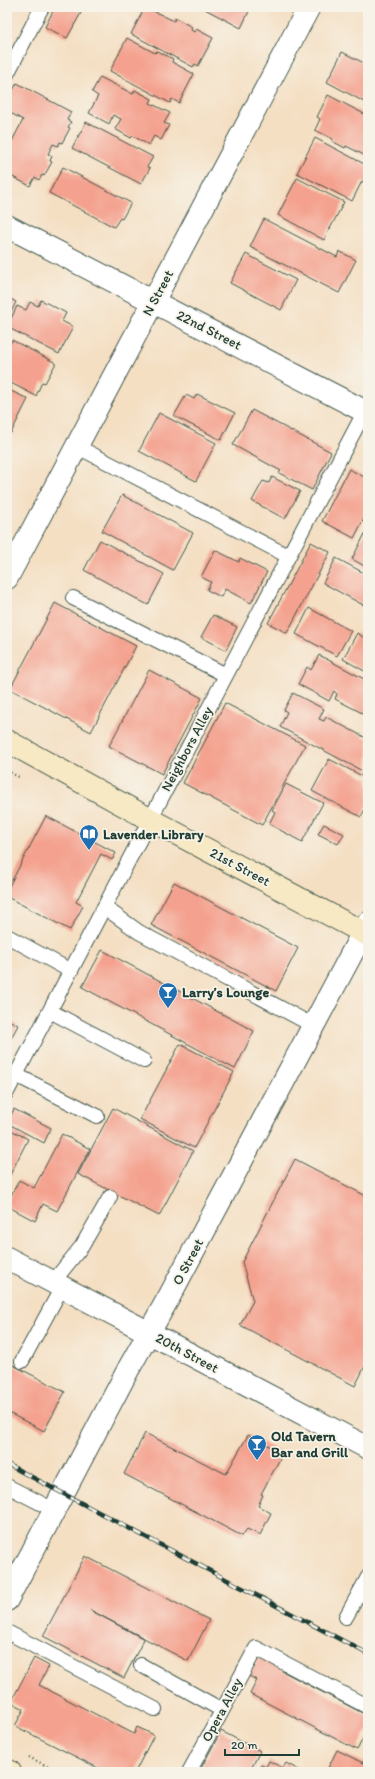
<svg xmlns="http://www.w3.org/2000/svg" width="375" height="1779" font-family="Itim,sans-serif">
<style>
.building{fill:#f4a28f}
.lines{fill:none;stroke-linecap:round;stroke-linejoin:round}
.service-casing{stroke:#3f5549;stroke-width:16}
.minor-casing{stroke:#3f5549;stroke-width:24}
.secondary-casing{stroke:#3f5549;stroke-width:24}
.path{stroke:#3f5549;stroke-width:2.5;stroke-dasharray:1 3;stroke-linecap:butt}
.service{stroke:#fff;stroke-width:14}
.minor{stroke:#fff;stroke-width:22}
.secondary{stroke:#f7e9c3;stroke-width:22}
.rail-casing{stroke:#1f3d34;stroke-width:4.5}
.rail{stroke:#f7f3e8;stroke-width:3;stroke-dasharray:9;stroke-linecap:butt}
.labels{text-anchor:middle;dominant-baseline:central;stroke-width:3.5;stroke-linejoin:round;paint-order:stroke}
.street-label{font-size:14px;fill:#1f3d34;stroke:#f7f3e8}
.poi-label{font-size:14px;font-weight:bold;fill:#1f3d34;stroke:#f7f3e8;text-anchor:start}
</style>
<rect width="100%" height="100%" fill="#f7f3e8"/>
<filter id="ink" filterUnits="userSpaceOnUse"><feTurbulence type="fractalNoise" baseFrequency=".025" numOctaves="2"/><feDisplacementMap in="SourceGraphic" scale="8" xChannelSelector="R" yChannelSelector="G"/><feConvolveMatrix kernelMatrix="1 2 1 2 8 2 1 2 1" color-interpolation-filters="sRGB"/></filter>
<filter id="wash" filterUnits="userSpaceOnUse"><feTurbulence type="fractalNoise" baseFrequency=".012" numOctaves="4" result="noise"/><feDisplacementMap in="SourceGraphic" scale="16" xChannelSelector="R" yChannelSelector="G"/><feGaussianBlur stdDeviation="0.9" result="paint"/><feColorMatrix in="noise" values="0 0 0 0 0 0 0 0 0 0 0 0 0 0 0 0 0 1.4 0 .05"/><feComposite in="paint" operator="in"/></filter>
<g filter="url(#wash)">
<rect width="100%" height="100%" fill="#f4dfc3"/>
<g id="blocks">
<!-- building -->
<path class="building" d="M 55,7 L 70,7 L 81,13 L 67,38 L 45,27 Z
M 145,7 L 174,21 L 175,18 L 192,27 L 191,30 L 194,32 L 196,29 L 213,38 L 198,66 L 195,64 L 193,67 L 131,34 Z
M 201,7 L 251,7 L 241,28 Z
M 127,38 L 155,53 L 157,51 L 173,59 L 172,62 L 194,74 L 179,103 L 172,99 L 170,103 L 110,71 Z
M 342,52 L 368,65 L 368,104 L 327,82 Z
M 100,77 L 133,94 L 135,90 L 152,99 L 150,103 L 170,113 L 164,123 L 169,125 L 161,140 L 154,136 L 149,145 L 133,136 L 131,138 L 115,129 L 121,119 L 113,115 L 109,124 L 89,113 L 98,96 L 92,92 Z
M 17,83 L 71,112 L 67,120 L 71,122 L 68,127 L 70,128 L 62,143 L 60,142 L 58,146 L 53,144 L 48,154 L 52,156 L 50,161 L 52,162 L 44,176 L 42,175 L 39,180 L 35,177 L 30,186 L 7,174 L 7,141 L 11,143 L 23,120 L 7,111 L 7,101 Z
M 328,95 L 368,116 L 368,157 L 346,146 L 345,148 L 332,141 L 333,139 L 315,130 L 320,119 L 317,117 Z
M 86,122 L 153,157 L 147,167 L 150,168 L 141,184 L 72,148 Z
M 315,138 L 368,166 L 368,185 L 362,181 L 352,201 L 297,173 Z
M 63,167 L 131,203 L 122,219 L 120,218 L 114,227 L 49,193 Z
M 297,178 L 344,202 L 324,240 L 278,215 Z
M 264,219 L 337,257 L 339,251 L 356,260 L 339,293 L 250,247 Z
M 246,254 L 296,280 L 281,310 L 230,283 Z
M 7,297 L 16,302 L 7,320 Z
M 41,300 L 66,313 L 62,321 L 73,327 L 59,354 L 7,327 L 17,306 L 26,310 L 30,302 L 38,306 Z
M 12,340 L 56,363 L 45,383 L 42,382 L 36,396 L 7,381 L 7,350 Z
M 7,385 L 11,387 L 9,390 L 28,399 L 11,433 L 7,431 Z
M 197,394 L 235,413 L 221,440 L 174,416 L 186,395 L 194,399 Z
M 252,410 L 331,452 L 312,490 L 279,473 L 281,471 L 233,445 Z
M 159,413 L 216,443 L 196,481 L 139,451 Z
M 349,469 L 368,479 L 368,511 L 354,538 L 322,521 Z
M 272,477 L 300,491 L 285,519 L 252,501 L 263,481 L 269,483 Z
M 122,495 L 193,533 L 173,570 L 102,531 Z
M 368,528 L 368,568 L 352,559 Z
M 100,540 L 164,574 L 148,605 L 84,570 Z
M 311,542 L 330,552 L 287,633 L 268,623 Z
M 215,550 L 239,562 L 240,558 L 267,572 L 251,603 L 225,589 L 221,597 L 207,590 L 211,582 L 201,577 Z
M 336,558 L 368,575 L 368,600 L 365,606 L 323,583 Z
M 55,603 L 136,646 L 91,732 L 10,689 Z
M 309,608 L 351,631 L 337,656 L 296,634 Z
M 213,615 L 237,627 L 226,650 L 201,637 Z
M 357,633 L 368,640 L 368,673 L 343,659 Z
M 319,655 L 368,681 L 368,716 L 335,699 L 337,694 L 334,691 L 329,701 L 298,684 L 307,667 L 311,670 Z
M 149,670 L 202,698 L 162,774 L 109,746 Z
M 293,693 L 324,709 L 319,719 L 324,721 L 326,717 L 368,739 L 368,774 L 280,727 L 287,712 L 284,710 Z
M 225,703 L 305,745 L 262,825 L 183,783 Z
M 329,759 L 368,779 L 368,803 L 361,817 L 312,791 Z
M 286,784 L 323,803 L 302,842 L 269,824 L 275,812 L 272,810 Z
M 46,816 L 116,853 L 112,860 L 101,854 L 76,902 L 83,906 L 70,930 L 7,897 L 7,890 Z
M 324,824 L 344,834 L 338,844 L 318,834 Z
M 174,882 L 298,948 L 276,991 L 151,925 Z
M 102,950 L 254,1031 L 235,1069 L 82,987 Z
M 7,1019 L 18,1025 L 7,1046 Z
M 180,1044 L 234,1072 L 194,1148 L 140,1119 Z
M 113,1108 L 193,1151 L 159,1216 L 78,1174 Z
M 14,1109 L 51,1128 L 44,1143 L 7,1123 Z
M 7,1128 L 28,1139 L 7,1181 Z
M 62,1134 L 90,1149 L 57,1211 L 43,1204 L 35,1221 L 7,1206 L 7,1203 L 19,1180 L 34,1188 Z
M 295,1159 L 368,1197 L 368,1360 L 355,1386 L 240,1325 L 253,1301 L 242,1262 Z
M 7,1362 L 65,1392 L 44,1431 L 7,1412 Z
M 145,1433 L 226,1474 L 248,1435 L 283,1453 L 261,1494 L 263,1495 L 258,1506 L 271,1513 L 260,1535 L 247,1529 L 242,1536 L 124,1474 Z
M 85,1556 L 209,1620 L 188,1661 L 90,1610 L 144,1639 L 124,1678 L 43,1636 Z
M 261,1654 L 285,1667 L 282,1671 L 368,1716 L 368,1729 L 357,1750 L 250,1694 L 257,1680 L 249,1676 Z
M 34,1658 L 49,1666 L 39,1685 L 134,1734 L 137,1727 L 154,1735 L 135,1772 L 106,1772 L 15,1726 L 24,1709 L 11,1702 Z
M 221,1731 L 260,1751 L 252,1767 L 258,1771 L 261,1765 L 266,1767 L 269,1761 L 283,1768 L 286,1763 L 301,1771 L 199,1772 Z
M 337,1750 L 363,1763 L 367,1756 L 368,1757 L 368,1772 L 326,1772 Z"/>
</g>
</g>
<g filter="url(#ink)">
<use href="#blocks" fill-opacity="0" stroke="#3f5549" stroke-width="1"/>
<g class="lines">
<defs>
<path id="service" d="M 7,74 L 42,7
M 76,446 L 288,556
M 73,598 L 226,675
M 104,907 L 139,932 L 314,1026
M 7,936 L 71,971
M 50,1011 L 144,1061
M 16,1075 L 97,1116
M 7,1092 L 368,405
M 53,1282 L 82,1246 L 110,1197
M 22,1361 L 62,1287
M 7,1486 L 54,1510
M 346,1617 L 368,1577
M 7,1632 L 155,1709
M 141,1665 L 222,1710
M 189,1772 L 256,1648 L 368,1707"/>
<path id="minor" d="M 7,226 L 368,413
M 7,578 L 309,7
M 7,1258 L 368,1448
M 7,1600 L 129,1368 L 169,1297 L 368,923"/>
<path id="secondary" d="M 7,741 L 151,820 L 368,935
M 7,1770 L 10,1772"/>
</defs>
<!-- service casing -->
<use href="#service" class="service-casing"/>
<!-- minor casing -->
<use href="#minor" class="minor-casing"/>
<!-- secondary casing -->
<use href="#secondary" class="secondary-casing"/>
<!-- path -->
<path class="path" d="M 7,771 L 19,777
M 29,1757 L 58,1772"/>
<!-- service -->
<use href="#service" class="service"/>
<!-- minor -->
<use href="#minor" class="minor"/>
<!-- secondary -->
<use href="#secondary" class="secondary"/>
<defs>
<path id="rail" d="M 7,1464 L 368,1654"/>
</defs>
<!-- rail casing -->
<use href="#rail" class="rail-casing"/>
<!-- rail -->
<use href="#rail" class="rail"/>
</g>
</g>
<!-- icons -->
<defs>
<symbol id="library-pin" viewBox="-11 -11 22 30"><path d="M0 17L-7.5 6A9.5 9.5 0 1 1 7.5 6Z" fill="#1f6fb2" stroke="#f7f3e8"/><path d="M-6-4Q-3-5.5-.7-3.5V5Q-3 3-6 4ZM6-4Q3-5.5 .7-3.5V5Q3 3 6 4Z" fill="#fff"/></symbol>
<symbol id="bar-pin" viewBox="-11 -11 22 30"><path d="M0 17L-7.5 6A9.5 9.5 0 1 1 7.5 6Z" fill="#1f6fb2" stroke="#f7f3e8"/><path d="M-6-5H6L.8 .8V4.5H3.5V6h-7V4.5H-.8V.8Z" fill="#fff"/></symbol>
</defs>
<g fill-rule="evenodd">
<use href="#library-pin" x="78" y="823" width="22" height="30"/>
<use href="#bar-pin" x="157" y="981" width="22" height="30"/>
<use href="#bar-pin" x="246" y="1433" width="22" height="30"/>
</g>
<g class="labels">
<!-- street labels -->
<g class="street-label">
<text transform="translate(158 293) rotate(-62)">N Street</text>
<text transform="translate(209 330) rotate(27)">22nd Street</text>
<text transform="translate(187 749) rotate(-62)">Neighbors Alley</text>
<text transform="translate(240 867) rotate(28)">21st Street</text>
<text transform="translate(188 1262) rotate(-62)">O Street</text>
<text transform="translate(187 1353) rotate(28)">20th Street</text>
<text transform="translate(222 1710) rotate(-62)">Opera Alley</text>
</g>
<!-- poi labels -->
<g class="poi-label">
<text x="103" y="834">Lavender Library</text>
<text x="182" y="992">Larry’s Lounge</text>
<text x="271" y="1436">Old Tavern<tspan x="271" dy="16">Bar and Grill</tspan></text>
</g>
</g>
<!-- margin -->
<rect width="375" height="1779" fill="none" stroke="#f7f3e8" stroke-width="24"/>
<!-- scale -->
<path d="M225 1749v6h74v-6" fill="none" stroke="#1f3d34" stroke-width="2"/>
<text x="231" y="1749" font-size="12" fill="#1f3d34" stroke="#f7f3e8" stroke-width="3" paint-order="stroke">20 m</text>
</svg>
